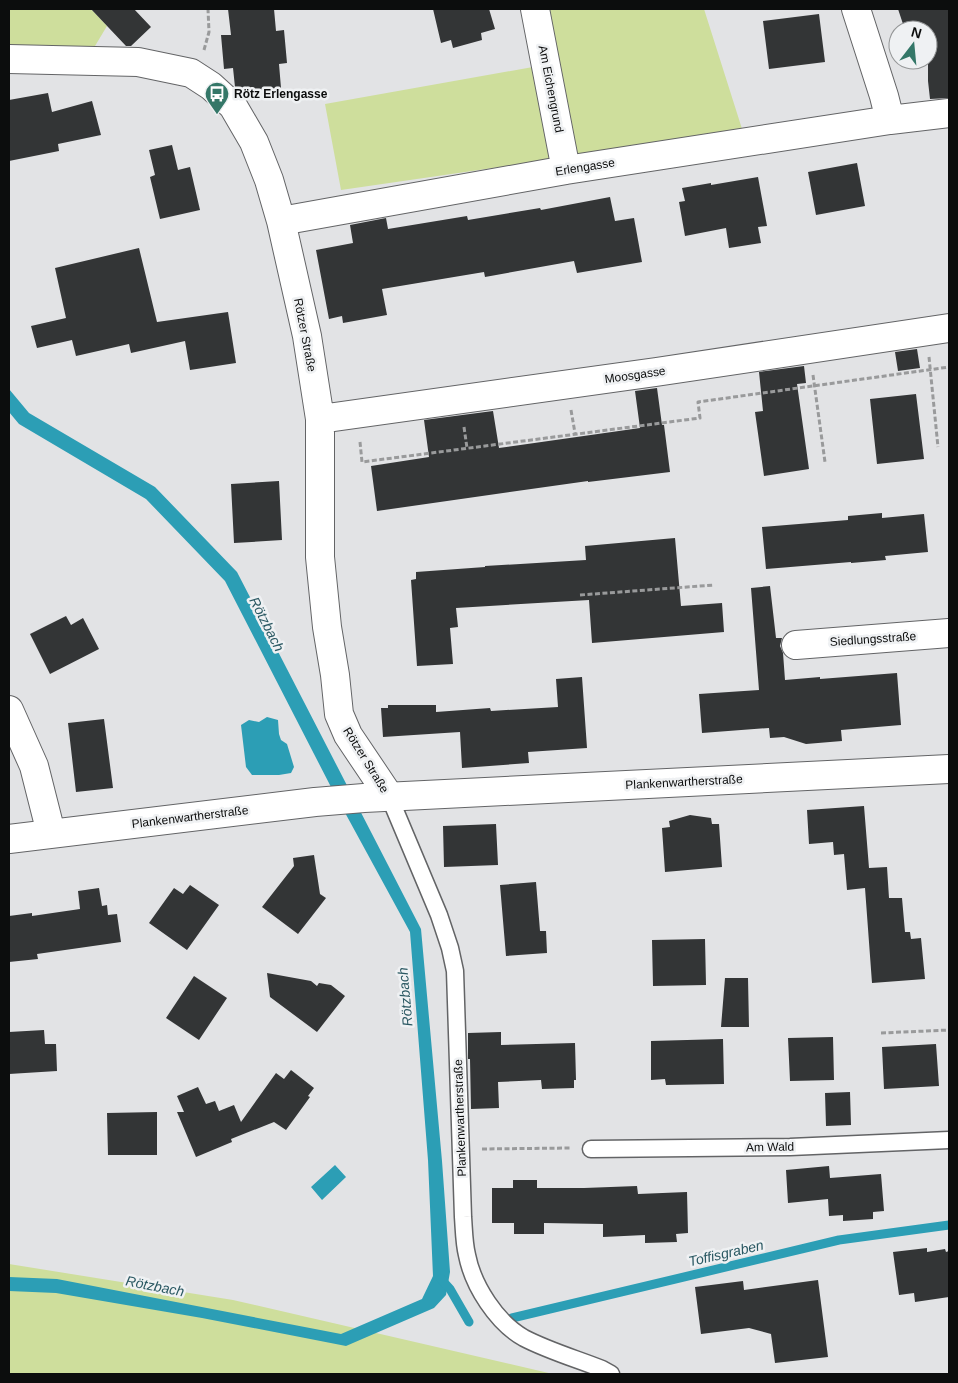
<svg xmlns="http://www.w3.org/2000/svg" width="958" height="1383" font-family="Arial,sans-serif">
<style>
.green{fill:#cede9c}
.water{fill:#2c9eb5}
.lines{fill:none;stroke-linecap:round;stroke-linejoin:round}
.stream{stroke:#2c9eb5;stroke-width:9}
.building{fill:#333536}
.lane-casing{stroke:#636466;stroke-width:19}
.street-casing{stroke:#636466;stroke-width:30}
.secondary-casing{stroke:#636466;stroke-width:30}
.path{stroke:#999a9b;stroke-width:3;stroke-dasharray:5 2.5;stroke-linecap:butt}
.lane{stroke:#fff;stroke-width:16}
.street{stroke:#fff;stroke-width:28}
.secondary{stroke:#fff;stroke-width:28}
.labels{text-anchor:middle;dominant-baseline:central;stroke-width:5;stroke-linejoin:round;paint-order:stroke}
.street-label{font-size:12px;fill:#0c0d0d;stroke:#eff1f3}
.poi-label{font-size:12px;font-weight:bold;fill:#0c0d0d;stroke:#eff1f3;text-anchor:start}
.water-label{font-size:14px;font-style:italic;fill:#2a5862;stroke:#eff1f3}
</style>
<rect width="100%" height="100%" fill="#e2e3e5"/>
<!-- green -->
<path class="green" d="M 9,9 L 91,9 L 107,26 L 86,61 L 9,59 Z
M 544,9 L 704,9 L 743,132 L 341,190 L 325,104 L 555,63 Z
M 9,1264 L 233,1300 L 553,1374 L 9,1374 Z"/>
<!-- water -->
<path class="water" d="M 9,389 L 29,413 L 155,487 L 237,572 L 421,929 L 442,1161 L 450,1272 L 446,1295 L 434,1308 L 346,1346 L 202,1318 L 56,1293 L 9,1291 L 9,1277 L 57,1279 L 341,1334 L 422,1299 L 433,1276 L 428,1160 L 410,932 L 331,787 L 225,581 L 146,499 L 19,424 L 9,412 Z
M 267,717 L 278,720 L 279,734 L 281,740 L 287,744 L 294,767 L 291,773 L 279,775 L 252,775 L 246,767 L 241,725 L 249,720 L 259,722 Z
M 335,1165 L 346,1177 L 322,1200 L 311,1187 Z"/>
<g class="lines">
<!-- stream -->
<path class="stream" d="M 441,1279 L 450,1289 L 469,1322
M 512,1318 L 839,1240 L 949,1225"/>
</g>
<!-- building -->
<path class="building" d="M 91,9 L 134,9 L 151,27 L 131,46 L 126,46 Z
M 228,9 L 274,9 L 276,31 L 284,30 L 287,63 L 279,64 L 281,88 L 240,91 L 235,87 L 233,68 L 224,69 L 221,35 L 231,35 Z
M 433,9 L 489,9 L 495,29 L 481,33 L 482,40 L 453,48 L 451,40 L 441,43 Z
M 898,9 L 949,9 L 949,98 L 930,99 L 928,81 L 928,30 L 905,30 Z
M 819,14 L 825,62 L 769,69 L 763,21 Z
M 48,93 L 52,112 L 92,101 L 101,135 L 58,144 L 59,151 L 9,161 L 9,100 Z
M 172,145 L 178,170 L 190,167 L 200,210 L 160,219 L 150,177 L 155,175 L 149,150 Z
M 857,163 L 865,206 L 816,215 L 808,172 Z
M 758,177 L 767,226 L 758,227 L 761,243 L 729,248 L 726,228 L 685,236 L 679,202 L 685,201 L 682,188 L 711,183 L 711,185 Z
M 610,197 L 615,221 L 634,218 L 642,262 L 577,273 L 574,261 L 485,277 L 484,272 L 382,289 L 387,315 L 343,323 L 342,316 L 329,319 L 316,250 L 353,243 L 350,225 L 386,218 L 388,229 L 467,216 L 468,220 L 540,208 L 541,210 Z
M 139,248 L 157,322 L 228,312 L 236,363 L 190,370 L 185,341 L 131,353 L 129,344 L 76,356 L 72,340 L 37,348 L 31,326 L 66,318 L 55,268 Z
M 917,349 L 920,368 L 898,371 L 895,352 Z
M 804,366 L 806,383 L 797,384 L 809,469 L 764,476 L 755,412 L 763,411 L 759,372 Z
M 657,388 L 662,425 L 664,425 L 670,472 L 588,482 L 588,481 L 377,511 L 371,466 L 429,457 L 424,420 L 493,411 L 499,448 L 640,428 L 635,391 Z
M 916,394 L 924,459 L 877,464 L 870,399 Z
M 279,481 L 282,540 L 234,543 L 231,484 Z
M 882,513 L 882,518 L 924,514 L 928,552 L 885,556 L 886,560 L 851,563 L 851,562 L 766,569 L 762,527 L 848,520 L 848,516 Z
M 675,538 L 681,606 L 722,603 L 724,632 L 592,643 L 589,600 L 456,608 L 458,627 L 450,628 L 453,664 L 417,666 L 411,580 L 416,579 L 416,572 L 485,567 L 485,566 L 586,560 L 585,546 Z
M 770,586 L 776,638 L 782,638 L 780,646 L 783,653 L 785,680 L 820,677 L 820,679 L 897,673 L 901,725 L 841,730 L 842,741 L 806,744 L 784,737 L 770,738 L 769,728 L 702,733 L 699,694 L 759,690 L 751,588 Z
M 66,616 L 71,625 L 83,618 L 99,649 L 50,674 L 30,634 Z
M 582,677 L 587,748 L 528,752 L 529,763 L 462,768 L 460,732 L 383,737 L 381,708 L 388,708 L 388,705 L 436,705 L 436,712 L 490,708 L 491,711 L 558,707 L 556,679 Z
M 104,719 L 113,788 L 76,792 L 68,723 Z
M 864,806 L 869,868 L 887,867 L 889,898 L 902,898 L 905,932 L 910,932 L 911,939 L 921,938 L 925,979 L 872,983 L 865,888 L 847,890 L 844,854 L 834,855 L 833,842 L 809,844 L 807,810 Z
M 690,815 L 711,818 L 712,824 L 719,824 L 722,867 L 665,872 L 662,828 L 670,827 L 669,821 Z
M 496,824 L 498,865 L 444,867 L 443,826 Z
M 314,855 L 320,894 L 326,898 L 298,934 L 262,907 L 294,866 L 293,858 Z
M 536,882 L 540,931 L 546,931 L 547,953 L 506,956 L 500,885 Z
M 190,885 L 219,905 L 187,950 L 149,923 L 174,888 L 183,894 Z
M 99,888 L 102,906 L 107,905 L 108,915 L 117,914 L 121,942 L 37,954 L 38,959 L 9,962 L 9,916 L 32,913 L 32,916 L 80,909 L 78,891 Z
M 705,939 L 706,985 L 653,986 L 652,940 Z
M 267,973 L 311,981 L 317,986 L 319,983 L 331,985 L 345,996 L 317,1032 L 270,997 Z
M 194,976 L 227,998 L 199,1040 L 166,1018 Z
M 725,978 L 748,978 L 749,1027 L 721,1027 Z
M 44,1030 L 45,1044 L 56,1044 L 57,1071 L 9,1074 L 9,1032 Z
M 501,1032 L 501,1045 L 575,1043 L 576,1080 L 574,1080 L 574,1088 L 542,1089 L 541,1080 L 498,1082 L 499,1108 L 471,1109 L 470,1059 L 468,1059 L 468,1033 Z
M 833,1037 L 834,1080 L 790,1081 L 788,1038 Z
M 723,1039 L 724,1084 L 666,1085 L 665,1079 L 651,1080 L 651,1041 Z
M 936,1044 L 939,1086 L 884,1089 L 882,1047 Z
M 291,1070 L 314,1088 L 308,1096 L 310,1097 L 286,1130 L 274,1122 L 231,1139 L 232,1142 L 196,1157 L 177,1112 L 184,1112 L 177,1096 L 198,1087 L 206,1104 L 215,1101 L 219,1111 L 234,1105 L 241,1122 L 276,1073 L 284,1079 Z
M 850,1092 L 851,1125 L 826,1126 L 825,1093 Z
M 157,1112 L 157,1155 L 108,1155 L 107,1113 Z
M 829,1166 L 830,1178 L 881,1174 L 884,1211 L 873,1212 L 873,1219 L 843,1221 L 843,1215 L 829,1216 L 828,1199 L 788,1203 L 786,1170 Z
M 513,1180 L 537,1180 L 537,1188 L 584,1188 L 637,1186 L 638,1194 L 687,1192 L 688,1233 L 676,1234 L 677,1242 L 645,1243 L 645,1235 L 603,1237 L 603,1224 L 544,1223 L 544,1234 L 514,1234 L 514,1223 L 492,1223 L 492,1188 L 513,1188 Z
M 927,1248 L 927,1252 L 945,1249 L 946,1252 L 949,1251 L 949,1297 L 915,1302 L 914,1293 L 899,1295 L 893,1252 Z
M 818,1280 L 828,1357 L 775,1363 L 771,1334 L 749,1328 L 701,1334 L 695,1287 L 743,1281 L 744,1290 Z"/>
<g class="lines">
<defs>
<path id="lane" d="M 389,796 L 439,915 L 450,948 L 455,971 L 463,1217 C 464,1230 464,1243 467,1255 C 473,1286 497,1323 524,1338 C 549,1351 577,1359 602,1369 L 611,1374
M 591,1149 L 790,1147 L 949,1140"/>
<path id="street" d="M 535,9 L 566,170
M 856,9 L 884,96 L 890,120
M 9,59 L 138,62 L 191,73 L 211,86 L 233,106 L 254,142 L 269,180 L 281,221 L 307,336 L 320,419 L 320,557 L 327,627 L 335,675 L 339,714 L 348,735 L 389,796
M 281,221 L 566,170 L 890,120 L 949,113
M 320,419 L 656,372 L 949,328
M 796,645 L 949,633
M 9,710 L 34,766 L 51,833"/>
<path id="secondary" d="M 9,839 L 315,802 L 364,798 L 949,769"/>
</defs>
<!-- lane casing -->
<use href="#lane" class="lane-casing"/>
<!-- street casing -->
<use href="#street" class="street-casing"/>
<!-- secondary casing -->
<use href="#secondary" class="secondary-casing"/>
<!-- path -->
<path class="path" d="M 204,50 L 209,32 L 208,9
M 929,357 L 938,447
M 813,375 L 825,462
M 571,410 L 575,433
M 464,427 L 467,448
M 360,442 L 362,462 L 700,418 L 698,402 L 949,367
M 580,595 L 714,585
M 881,1033 L 949,1030
M 482,1149 L 570,1148"/>
<!-- lane -->
<use href="#lane" class="lane"/>
<!-- street -->
<use href="#street" class="street"/>
<!-- secondary -->
<use href="#secondary" class="secondary"/>
</g>
<!-- icons -->
<defs>
<symbol id="bus-pin" viewBox="-11 -11 22 30"><path d="M0 17L-7.5 6A9.5 9.5 0 1 1 7.5 6Z" fill="#347768" stroke="#eff1f3"/><path d="M-5-6H5V4H4V6H2V4H-2V6H-4V4H-5ZM-3.5-4V0h7V-4ZM-3.5 1.2v1.5H-2V1.2ZM2 1.2v1.5H3.5V1.2Z" fill="#fff"/></symbol>
</defs>
<g fill-rule="evenodd">
<use href="#bus-pin" x="203" y="80" width="28" height="38"/>
</g>
<g class="labels">
<!-- street labels -->
<g class="street-label">
<text transform="translate(551 89) rotate(79)">Am Eichengrund</text>
<text transform="translate(585 167) rotate(-9)">Erlengasse</text>
<text transform="translate(305 335) rotate(79)">Rötzer Straße</text>
<text transform="translate(635 375) rotate(-8)">Moosgasse</text>
<text transform="translate(873 639) rotate(-4)">Siedlungsstraße</text>
<text transform="translate(366 760) rotate(58)">Rötzer Straße</text>
<text transform="translate(684 782) rotate(-3)">Plankenwartherstraße</text>
<text transform="translate(190 817) rotate(-7)">Plankenwartherstraße</text>
<text transform="translate(460 1118) rotate(-92)">Plankenwartherstraße</text>
<text transform="translate(770 1147) rotate(-1)">Am Wald</text>
</g>
<!-- poi labels -->
<g class="poi-label">
<text x="234" y="94">Rötz Erlengasse</text>
</g>
<!-- water labels -->
<g class="water-label">
<text transform="translate(267 624) rotate(63)">Rötzbach</text>
<text transform="translate(405 997) rotate(-95)">Rötzbach</text>
<text transform="translate(726 1253) rotate(-13)">Toffisgraben</text>
<text transform="translate(155 1286) rotate(11)">Rötzbach</text>
</g>
</g>
<!-- border -->
<rect width="958" height="1383" fill="none" stroke="#0c0d0d" stroke-width="20"/>
<!-- north arrow -->
<g transform="translate(913 45) rotate(16)"><circle r="24" fill="#eff1f3" stroke="#949697"/>
<path d="M0-4L9 19L0 12L-9 19Z" fill="#347768"/>
<text y="-8" font-size="14" font-weight="bold" text-anchor="middle" fill="#0c0d0d">N</text>
</g>
</svg>
